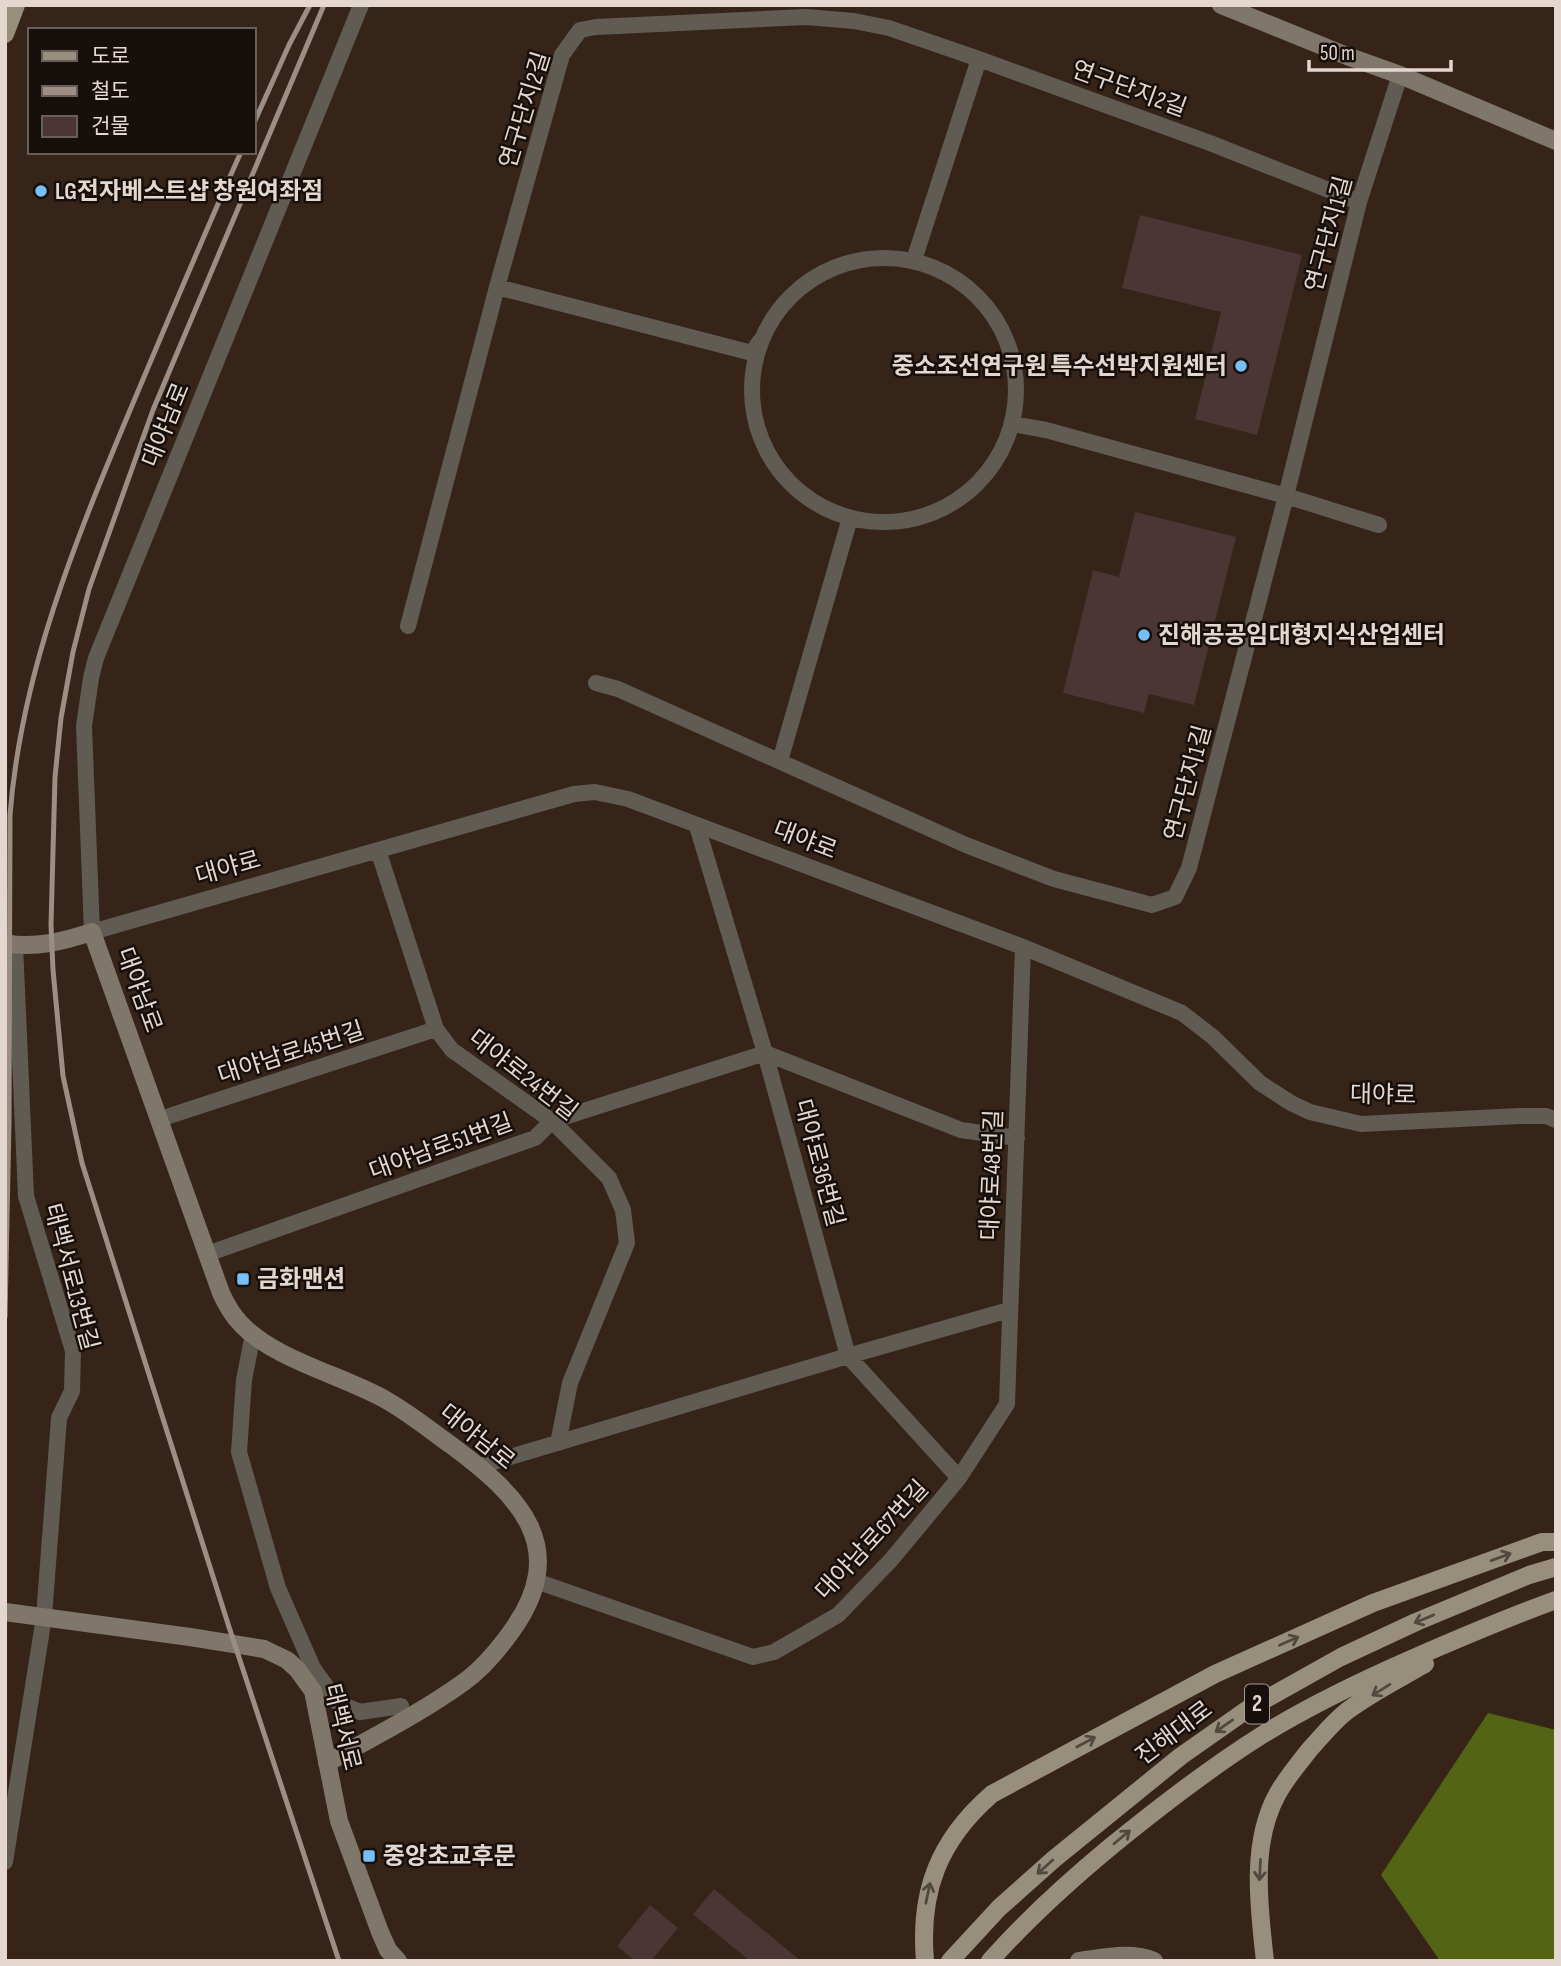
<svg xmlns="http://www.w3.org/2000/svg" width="1561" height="1966" font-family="'Sofia Sans Condensed','Noto Sans KR',sans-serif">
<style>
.forest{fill:#546415}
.building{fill:#4c3535}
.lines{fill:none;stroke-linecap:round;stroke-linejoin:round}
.street{stroke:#605c53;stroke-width:16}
.secondary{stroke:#7f786a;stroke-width:18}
.primary{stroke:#978e7c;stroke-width:18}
.rail{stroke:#9c8e85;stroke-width:5}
.oneway{stroke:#51483e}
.poi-dot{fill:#76c0f7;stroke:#170f0b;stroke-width:2.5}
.labels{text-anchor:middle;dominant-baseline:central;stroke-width:5;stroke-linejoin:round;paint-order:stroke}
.shield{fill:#170f0b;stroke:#a69b95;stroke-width:2}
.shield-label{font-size:23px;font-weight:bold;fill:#e3d7d0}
.street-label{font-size:24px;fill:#e3d7d0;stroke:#170f0b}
.poi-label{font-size:24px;font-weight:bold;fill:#e3d7d0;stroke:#170f0b;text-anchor:start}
</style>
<rect width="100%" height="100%" fill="#362419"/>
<!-- forest -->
<path class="forest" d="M 1488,1713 L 1556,1730 L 1556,1961 L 1440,1961 L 1381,1875 Z"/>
<!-- building -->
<path class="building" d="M 1140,215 L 1302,255 L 1257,435 L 1195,419 L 1221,312 L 1122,288 Z
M 1135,512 L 1236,537 L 1194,705 L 1149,694 L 1144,713 L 1063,693 L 1093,570 L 1119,577 Z
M 714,1889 L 801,1961 L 750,1961 L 693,1914 Z
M 650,1905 L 678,1928 L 651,1961 L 635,1961 L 617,1946 Z"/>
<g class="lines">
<!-- street -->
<path class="street" d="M 361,5 L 96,658 L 91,678 L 84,726 L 92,932 L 574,794 L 595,792 L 628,799 L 1023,947 L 1182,1013 L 1213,1037 L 1260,1083 L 1291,1103 L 1310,1112 L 1361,1124 L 1519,1116 L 1546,1116 L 1556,1120
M752 390a132 132 0 1 1 264 0a132 132 0 1 1-264 0Z
M 914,260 L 979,59
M 497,287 L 752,353 L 760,341
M 1012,424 L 1046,430 L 1286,496 L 1379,525
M 408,626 L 497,287 L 562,55 L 580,30 L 596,27 L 806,17 L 854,21 L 889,28 L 979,59 L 1210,143 L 1359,202
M 596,683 L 618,689 L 966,845 L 1054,879 L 1152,905 L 1175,897 L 1189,868 L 1286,496 L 1359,202 L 1400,75
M 780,761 L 850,518
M 697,826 L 765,1053 L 848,1356 L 959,1478
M 378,850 L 436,1029 L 452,1050 L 552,1121 L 609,1178 L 623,1210 L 627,1243 L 570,1383 L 558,1443
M 160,1119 L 436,1029
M 207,1254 L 535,1138 L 552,1121 L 765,1053 L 961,1130 L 1017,1138
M 253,1334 L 244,1380 L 239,1452 L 278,1588 L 313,1668 L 338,1703 L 360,1712 L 401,1706
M 480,1466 L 848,1356 L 1009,1310
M 536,1581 L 753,1657 L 774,1652 L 838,1615 L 891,1560 L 959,1478 L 1007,1404 L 1023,947
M 5,1862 L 44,1617 L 59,1418 L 72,1391 L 73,1351 L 26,1196 L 15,945"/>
<!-- secondary -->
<path class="secondary" d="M 1221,5 L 1347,56 L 1400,75 L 1556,141
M 5,943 C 35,949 64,941 92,932 L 221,1293 C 226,1304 232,1315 241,1324 C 275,1360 342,1375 386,1400 C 409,1413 430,1430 451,1445 C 520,1496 572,1548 511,1632 C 498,1650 482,1669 464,1682 C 421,1713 373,1737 327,1763
M 5,1612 L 190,1637 L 264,1649 L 287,1660 L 297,1669 L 313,1691 L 339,1821 L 380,1932 L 388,1950 L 398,1961
M 1079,1961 C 1103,1958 1131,1951 1154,1961"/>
<!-- primary -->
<path class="primary" d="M 5,34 L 16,5
M 925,1961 C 919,1891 939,1840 992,1794 L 1215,1674 L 1373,1603 L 1542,1542 L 1556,1542
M 950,1961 L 999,1908 L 1054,1859 L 1181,1756 L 1248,1709 L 1341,1657 L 1416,1622 L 1529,1575 L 1556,1567
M 990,1961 C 1026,1920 1067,1883 1109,1848 C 1158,1808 1208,1769 1262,1735 C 1309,1706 1359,1682 1409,1660 C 1457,1639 1506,1618 1556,1600
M 1265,1961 C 1259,1907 1250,1842 1278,1793 C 1287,1777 1299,1763 1310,1749 C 1322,1736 1333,1722 1347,1711 C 1371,1693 1399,1679 1425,1664"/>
<!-- rail -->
<path class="rail" d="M 324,5 L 153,410 L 89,589 L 73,652 L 61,718 L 55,777 L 51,925 L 53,970 L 63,1076 L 82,1163 L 229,1627 L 339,1961
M 254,123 L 289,45 L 310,5
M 5,1317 L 9,1122 L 10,815 C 21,674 74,544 128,415 C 165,327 202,239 241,152"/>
</g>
<!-- one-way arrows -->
<defs><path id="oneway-shaft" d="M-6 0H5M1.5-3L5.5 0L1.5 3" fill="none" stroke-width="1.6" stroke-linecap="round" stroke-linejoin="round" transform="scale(1.75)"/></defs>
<g class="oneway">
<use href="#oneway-shaft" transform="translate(1501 1557) rotate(-20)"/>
<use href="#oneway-shaft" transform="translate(1424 1619) rotate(157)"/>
<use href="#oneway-shaft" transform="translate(1289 1641) rotate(-24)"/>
<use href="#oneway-shaft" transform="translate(1381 1690) rotate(148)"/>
<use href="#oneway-shaft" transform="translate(1224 1726) rotate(145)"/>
<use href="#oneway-shaft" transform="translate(1086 1742) rotate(-28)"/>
<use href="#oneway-shaft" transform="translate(1122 1837) rotate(-40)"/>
<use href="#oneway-shaft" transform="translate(1045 1867) rotate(138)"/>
<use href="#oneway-shaft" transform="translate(1260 1870) rotate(93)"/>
<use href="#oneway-shaft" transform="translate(928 1893) rotate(-78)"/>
</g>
<!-- markers -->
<g class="poi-dot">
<circle cx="41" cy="191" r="7"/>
<circle cx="1241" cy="366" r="7"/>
<circle cx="1144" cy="635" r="7"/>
<rect x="236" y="1272" width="14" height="14" rx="3.5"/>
<rect x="362" y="1849" width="14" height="14" rx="3.5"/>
</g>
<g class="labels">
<!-- shield labels -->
<rect class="shield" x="1245" y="1684.5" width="24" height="39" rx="5"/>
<g class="shield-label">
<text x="1257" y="1704">2</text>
</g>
<!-- street labels -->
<g class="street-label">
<text transform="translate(1129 89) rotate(20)">연구단지2길</text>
<text transform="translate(525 110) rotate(-73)">연구단지2길</text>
<text transform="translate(1329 234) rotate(-75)">연구단지1길</text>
<text transform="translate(166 425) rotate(-68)">대야남로</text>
<text transform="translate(1188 783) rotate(-75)">연구단지1길</text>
<text transform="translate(805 840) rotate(21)">대야로</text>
<text transform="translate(228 868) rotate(-16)">대야로</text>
<text transform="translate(139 990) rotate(70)">대야남로</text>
<text transform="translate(291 1053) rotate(-18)">대야남로45번길</text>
<text transform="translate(523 1075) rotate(38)">대야로24번길</text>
<text transform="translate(1383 1095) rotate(1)">대야로</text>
<text transform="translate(441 1147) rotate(-20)">대야남로51번길</text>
<text transform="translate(819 1163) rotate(75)">대야로36번길</text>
<text transform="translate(992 1175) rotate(-88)">대야로48번길</text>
<text transform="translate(71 1277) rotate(75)">태백서로13번길</text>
<text transform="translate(477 1437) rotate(39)">대야남로</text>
<text transform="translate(872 1540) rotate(-47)">대야남로67번길</text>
<text transform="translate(342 1727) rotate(76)">태백서로</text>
<text transform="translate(1174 1733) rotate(-37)">진해대로</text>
</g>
<!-- poi labels -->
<g class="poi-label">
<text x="55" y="191">LG전자베스트샵 창원여좌점</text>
<text x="1227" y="366" text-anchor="end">중소조선연구원 특수선박지원센터</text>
<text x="1158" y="635">진해공공임대형지식산업센터</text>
<text x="257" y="1279">금화맨션</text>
<text x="383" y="1856">중앙초교후문</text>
</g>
</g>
<!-- border -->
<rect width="1561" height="1966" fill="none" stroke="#e3d7d0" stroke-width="14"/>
<!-- legend -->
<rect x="28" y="28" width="228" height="126" fill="#170f0b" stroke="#695f5a" stroke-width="2"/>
<rect x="42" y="51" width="35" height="10" fill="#978e7c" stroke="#695f5a" stroke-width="2"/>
<text x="91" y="63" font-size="21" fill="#e3d7d0">도로</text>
<rect x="42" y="86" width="35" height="10" fill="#9c8e85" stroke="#695f5a" stroke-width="2"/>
<text x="91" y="98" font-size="21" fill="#e3d7d0">철도</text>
<rect x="42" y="116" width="35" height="21" fill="#4c3535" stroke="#695f5a" stroke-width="2"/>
<text x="91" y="133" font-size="21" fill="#e3d7d0">건물</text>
<!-- scale -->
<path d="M1309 60v10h142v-10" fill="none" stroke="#e3d7d0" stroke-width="3.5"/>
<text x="1320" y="60" font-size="21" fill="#e3d7d0" stroke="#170f0b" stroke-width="5" paint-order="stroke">50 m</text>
</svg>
